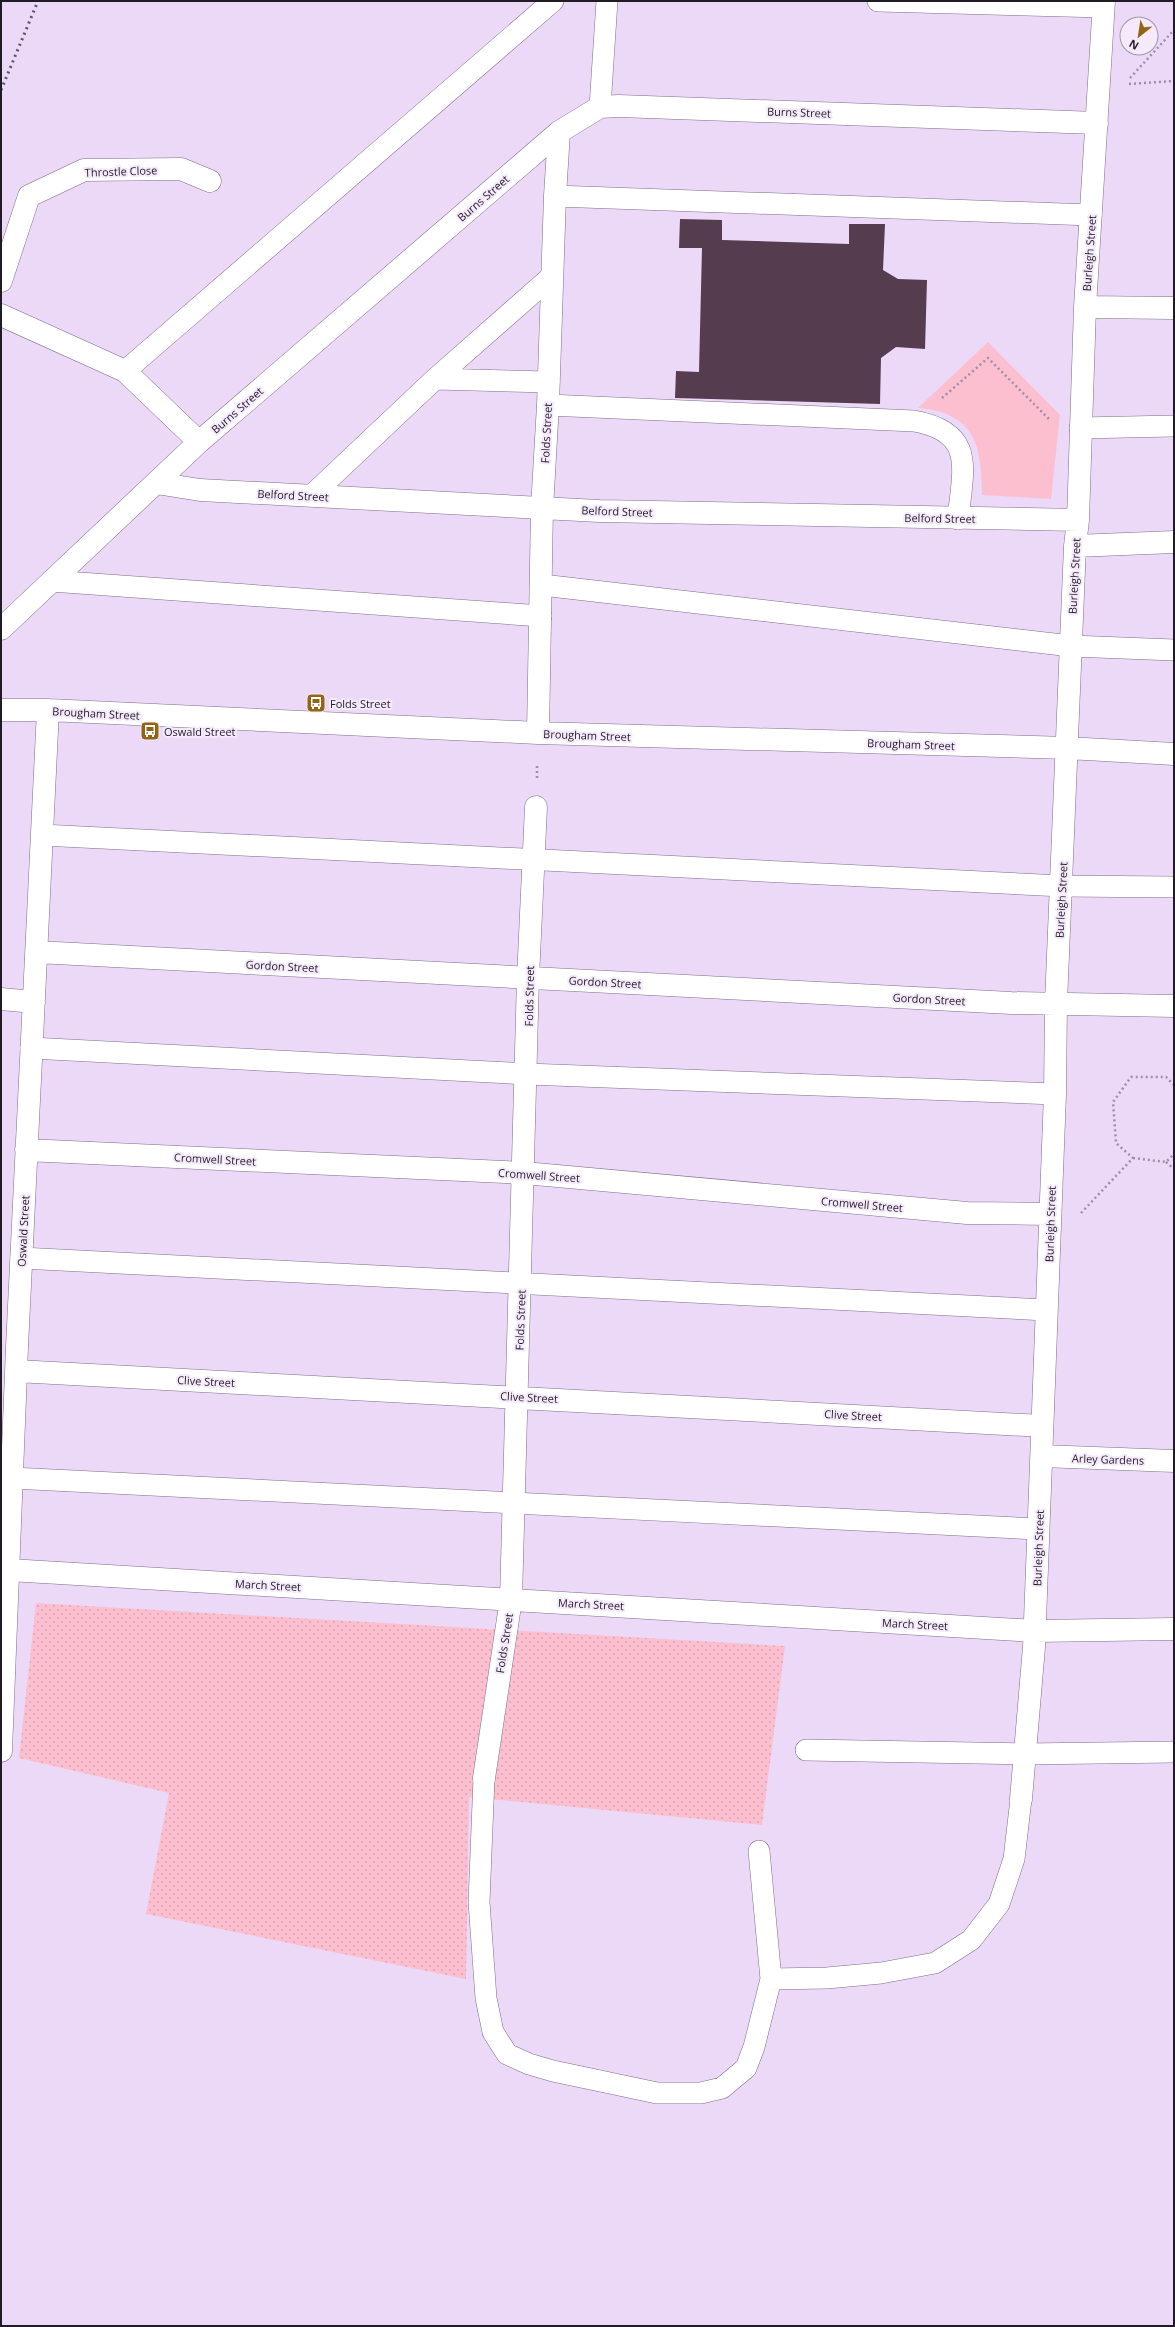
<svg xmlns="http://www.w3.org/2000/svg" width="1175" height="2327" font-family="'Open Sans',sans-serif">
<style>
.green{fill:#fcbfcf}
.garden{fill:url(#garden-dots)}
.building{fill:#553c4e}
.lines{fill:none;stroke-linecap:round;stroke-linejoin:round}
.lane-casing{stroke:#7e6d88;stroke-width:22}
.street-casing{stroke:#7e6d88;stroke-width:23}
.path{stroke:#9d8fa6;stroke-width:2.5;stroke-dasharray:2 3;stroke-linecap:butt}
.lane{stroke:#fff;stroke-width:21}
.street{stroke:#fff;stroke-width:22}
.rail{stroke:#5c5363;stroke-width:3;stroke-dasharray:2 4;stroke-linecap:butt}
.labels{text-anchor:middle;dominant-baseline:central;stroke-width:4;stroke-linejoin:round;paint-order:stroke}
.street-label{font-size:11px;fill:#211b25;stroke:#f5eafc}
.poi-label{font-size:11px;fill:#211b25;stroke:#f5eafc;text-anchor:start}
</style>
<defs>
<pattern id="garden-dots" width="8" height="8" patternUnits="userSpaceOnUse"><rect width="8" height="8" fill="#fcbfcf"/><path d="M2 2h.1M6 6h.1" fill="none" stroke="#d8a4b2" stroke-width="1.8" stroke-linecap="round"/></pattern>
</defs>
<rect width="100%" height="100%" fill="#ecd9f8"/>
<!-- green -->
<path class="green" d="M 988,342 L 1060,415 L 1051,499 L 982,495 C 982,445 975,413 918,408 Z"/>
<!-- garden -->
<path class="garden" d="M 36,1603 L 785,1646 L 762,1825 L 469,1797 L 466,1979 L 146,1914 L 169,1793 L 19,1758 Z"/>
<!-- building -->
<path class="building" d="M 680,219 L 722,220 L 722,240 L 849,244 L 849,224 L 885,224 L 883,270 L 898,279 L 927,280 L 925,349 L 896,347 L 881,358 L 880,404 L 675,398 L 676,371 L 699,372 L 702,248 L 679,248 Z"/>
<g class="lines">
<defs>
<path id="lane" d="M 878,1 L 1103,7
M 600,107 L 607,1
M 555,196 L 1091,215
M 125,371 L 553,1
M 435,379 L 549,382
M 548,405 L 914,421 C 976,432 963,469 958,519
M 1080,428 L 1174,426
M 311,496 L 435,379 L 552,276
M 51,581 L 541,616
M 542,585 L 1071,646 L 1174,650
M 42,835 L 1062,886 L 1174,887
M 31,1048 L 527,1074 L 1055,1094
M 21,1258 L 1046,1310
M 12,1478 L 1038,1529
M 806,1750 L 1025,1754 L 1174,1752
M 484,1778 L 479,1902 L 486,1998 L 493,2032 L 507,2054 L 529,2064 L 553,2071 L 657,2093 L 701,2093 L 722,2088 L 746,2068 L 754,2047 L 771,1979 L 759,1851
M 771,1979 L 827,1978 L 881,1973 L 935,1963 L 971,1940 L 999,1904 L 1014,1859 L 1021,1799"/>
<path id="street" d="M 1,281 L 29,196 L 84,170 L 181,169 L 210,181
M 1085,307 L 1174,308
M 1,315 L 125,371 L 199,442
M 156,483 L 200,490 L 599,511 L 1078,520
M 1075,546 L 1174,542
M 1,629 L 199,442 L 559,132 L 600,107 L 619,106 L 1097,123
M 1,710 L 48,710 L 538,733 L 1068,748 L 1174,754
M 538,733 L 542,508 L 548,405 L 555,196 L 559,132
M 37,952 L 1011,1003 L 1174,1006
M 1,999 L 34,1002
M 26,1150 L 524,1173 L 967,1213 L 1050,1214
M 16,1371 L 1042,1426
M 1042,1456 L 1174,1461
M 9,1570 L 1035,1631 L 1174,1629
M 1,1751 L 17,1347 L 48,710
M 484,1778 L 511,1599 L 528,978 L 536,807
M 1021,1799 L 1034,1647 L 1055,1094 L 1056,1003 L 1075,546 L 1078,520 L 1085,307 L 1104,1"/>
</defs>
<!-- lane casing -->
<use href="#lane" class="lane-casing"/>
<!-- street casing -->
<use href="#street" class="street-casing"/>
<!-- path -->
<path class="path" d="M 1130,78 L 1174,30
M 1129,84 L 1174,81
M 942,398 L 988,358 L 1050,420
M 537,778 L 537,763
M 1133,1158 L 1166,1162 L 1174,1154
M 1166,1162 L 1174,1169
M 1081,1213 L 1133,1158 L 1116,1143 L 1113,1102 L 1131,1077 L 1166,1077 L 1174,1085"/>
<!-- lane -->
<use href="#lane" class="lane"/>
<!-- street -->
<use href="#street" class="street"/>
<!-- rail -->
<path class="rail" d="M 1,90 L 38,1"/>
</g>
<!-- icons -->
<defs>
<symbol id="bus-square" viewBox="-11 -11 22 22"><rect x="-9" y="-9" width="18" height="18" rx="4" fill="#946414" stroke="#f5eafc"/><path d="M-5-6H5V4H4V6H2V4H-2V6H-4V4H-5ZM-3.5-4V0h7V-4ZM-3.5 1.2v1.5H-2V1.2ZM2 1.2v1.5H3.5V1.2Z" fill="#fff"/></symbol>
</defs>
<g fill-rule="evenodd">
<use href="#bus-square" x="305" y="692" width="22" height="22"/>
<use href="#bus-square" x="139" y="720" width="22" height="22"/>
</g>
<g class="labels">
<!-- street labels -->
<g class="street-label">
<text transform="translate(799 112) rotate(2)">Burns Street</text>
<text transform="translate(121 171) rotate(-2)">Throstle Close</text>
<text transform="translate(483 198) rotate(-41)">Burns Street</text>
<text transform="translate(1089 253) rotate(-86)">Burleigh Street</text>
<text transform="translate(237 410) rotate(-41)">Burns Street</text>
<text transform="translate(546 433) rotate(-87)">Folds Street</text>
<text transform="translate(293 495) rotate(3)">Belford Street</text>
<text transform="translate(617 511) rotate(2)">Belford Street</text>
<text transform="translate(940 518) rotate(1)">Belford Street</text>
<text transform="translate(1074 576) rotate(-87)">Burleigh Street</text>
<text transform="translate(96 713) rotate(3)">Brougham Street</text>
<text transform="translate(587 735) rotate(2)">Brougham Street</text>
<text transform="translate(911 744) rotate(2)">Brougham Street</text>
<text transform="translate(1061 900) rotate(-87)">Burleigh Street</text>
<text transform="translate(282 966) rotate(3)">Gordon Street</text>
<text transform="translate(605 982) rotate(3)">Gordon Street</text>
<text transform="translate(529 996) rotate(-89)">Folds Street</text>
<text transform="translate(929 999) rotate(3)">Gordon Street</text>
<text transform="translate(215 1159) rotate(3)">Cromwell Street</text>
<text transform="translate(539 1175) rotate(4)">Cromwell Street</text>
<text transform="translate(862 1204) rotate(5)">Cromwell Street</text>
<text transform="translate(1050 1224) rotate(-88)">Burleigh Street</text>
<text transform="translate(23 1231) rotate(-87)">Oswald Street</text>
<text transform="translate(520 1320) rotate(-88)">Folds Street</text>
<text transform="translate(206 1381) rotate(3)">Clive Street</text>
<text transform="translate(529 1397) rotate(3)">Clive Street</text>
<text transform="translate(853 1415) rotate(3)">Clive Street</text>
<text transform="translate(1108 1459) rotate(2)">Arley Gardens</text>
<text transform="translate(1038 1548) rotate(-88)">Burleigh Street</text>
<text transform="translate(268 1585) rotate(3)">March Street</text>
<text transform="translate(591 1604) rotate(3)">March Street</text>
<text transform="translate(915 1624) rotate(3)">March Street</text>
<text transform="translate(504 1643) rotate(-81)">Folds Street</text>
</g>
<!-- poi labels -->
<g class="poi-label">
<text x="330" y="703">Folds Street</text>
<text x="164" y="731">Oswald Street</text>
</g>
</g>
<!-- border -->
<rect width="1175" height="2327" fill="none" stroke="#211b25" stroke-width="4"/>
<!-- north arrow -->
<g transform="translate(1139 36) rotate(210)"><circle r="19" fill="#f5eafc" stroke="#a097a6"/>
<path d="M0-3L7 15L0 10L-7 15Z" fill="#946414"/>
<text y="-6" font-size="11" font-weight="bold" text-anchor="middle" fill="#211b25">N</text>
</g>
</svg>
